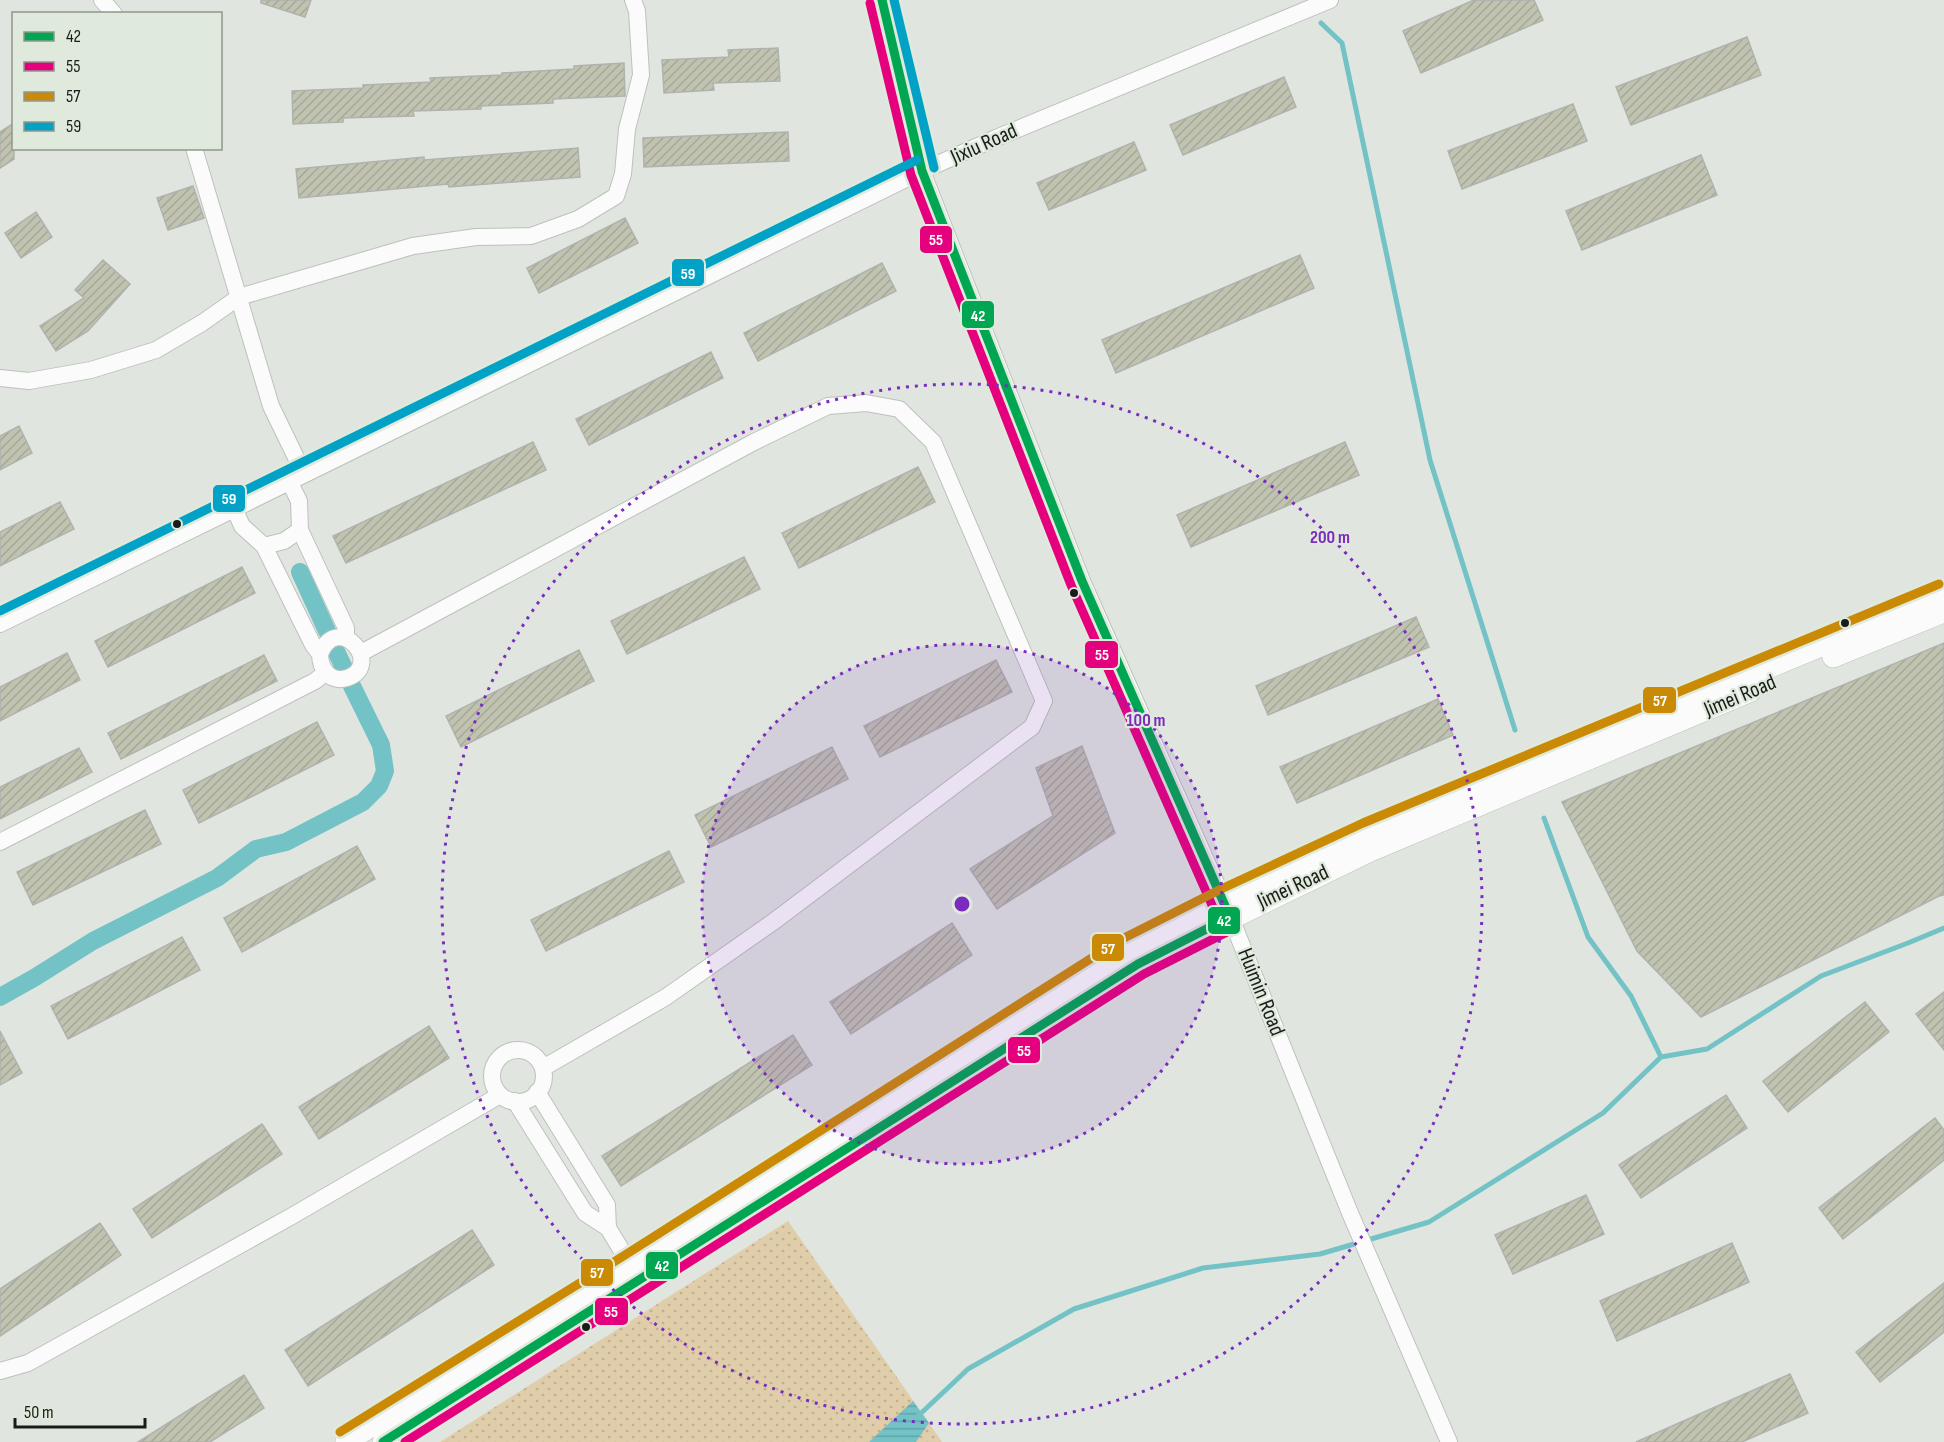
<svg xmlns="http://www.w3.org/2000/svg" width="1944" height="1442" font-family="'Sofia Sans Condensed',sans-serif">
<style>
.grass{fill:url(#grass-dots)}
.water{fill:url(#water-rules)}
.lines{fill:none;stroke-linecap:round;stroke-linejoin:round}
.stream{stroke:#72c2c6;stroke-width:5}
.canal{stroke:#72c2c6;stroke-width:18}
.building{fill:url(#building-hatch);stroke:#b0b3ad;stroke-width:1.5}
.minor-casing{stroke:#bdc1bc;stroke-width:18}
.major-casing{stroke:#bdc1bc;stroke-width:22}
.minor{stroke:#fafbfa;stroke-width:16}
.major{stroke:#fafbfa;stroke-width:21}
.bus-1-casing{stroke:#dfe9dc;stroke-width:14}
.bus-2-casing{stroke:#dfe9dc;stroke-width:14}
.bus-3-casing{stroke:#dfe9dc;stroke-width:14}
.bus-4-casing{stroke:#dfe9dc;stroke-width:14}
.bus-1{stroke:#00a651;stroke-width:9}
.bus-2{stroke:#e5007d;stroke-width:9}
.bus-3{stroke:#cb8a05;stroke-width:9}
.bus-4{stroke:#01a2c5;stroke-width:9}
.ring{fill:none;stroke:#7b2cbf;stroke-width:3;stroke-dasharray:3 6}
.bus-dot{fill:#191c18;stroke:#dfe9dc;stroke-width:2}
.labels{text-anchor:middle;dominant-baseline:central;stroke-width:4.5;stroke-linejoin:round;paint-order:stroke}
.street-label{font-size:22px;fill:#191c18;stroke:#dfe9dc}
.centre{fill:#7b2cbf;stroke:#dfe9dc;stroke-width:3}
.ring-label{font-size:18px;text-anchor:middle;font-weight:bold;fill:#7b2cbf;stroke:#dfe9dc;stroke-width:4.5;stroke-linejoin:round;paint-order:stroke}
.line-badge{stroke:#dfe9dc;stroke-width:2}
.badge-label{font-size:16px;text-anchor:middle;font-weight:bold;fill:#fff}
</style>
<defs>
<pattern id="grass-dots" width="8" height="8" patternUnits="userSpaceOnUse" patternTransform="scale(1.5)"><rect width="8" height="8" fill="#e0cdaa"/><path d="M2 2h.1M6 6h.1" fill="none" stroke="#c0af92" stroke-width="1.8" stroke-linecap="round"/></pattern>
<pattern id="water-rules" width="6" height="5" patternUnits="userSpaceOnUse" patternTransform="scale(1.5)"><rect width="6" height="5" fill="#72c2c6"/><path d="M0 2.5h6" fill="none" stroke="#62a6a9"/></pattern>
<pattern id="building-hatch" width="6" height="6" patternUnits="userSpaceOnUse" patternTransform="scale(1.5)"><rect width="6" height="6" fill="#c1c3b1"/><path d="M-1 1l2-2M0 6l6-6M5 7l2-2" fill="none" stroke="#a5a798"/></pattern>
</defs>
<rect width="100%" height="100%" fill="#e0e6df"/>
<!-- grass -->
<path class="grass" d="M 788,1221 L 942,1442 L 440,1442 Z"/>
<!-- water -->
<path class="water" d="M 913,1401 L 929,1423 L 916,1442 L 869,1442 Z"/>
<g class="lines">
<!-- stream -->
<path class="stream" d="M 1321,23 L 1342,43 L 1430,460 L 1515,730
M 1544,818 L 1588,937 L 1631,996 L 1661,1057
M 917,1417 L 968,1369 L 1074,1309 L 1203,1268 L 1320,1254 L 1429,1222 L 1603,1113 L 1661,1057 L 1707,1049 L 1821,976 L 1908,943 L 1944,928"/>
<!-- canal -->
<path class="canal" d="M 300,572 L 327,631
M 335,649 L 344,668
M 0,997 L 34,978 L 93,941 L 217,878 L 256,849 L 286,842 L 363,802 L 379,786 L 385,771 L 381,745 L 352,686"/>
</g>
<!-- building -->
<path class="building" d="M 261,0 L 311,0 L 305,17 L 261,3 Z
M 1474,0 L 1534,0 L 1543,20 L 1421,73 L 1403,31 Z
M 1747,37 L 1761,75 L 1631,125 L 1616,87 Z
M 778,48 L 780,81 L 713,83 L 714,90 L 664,93 L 662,60 L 729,57 L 728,50 Z
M 624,63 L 625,96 L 553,99 L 553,103 L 481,106 L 481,109 L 413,111 L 414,116 L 343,118 L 343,122 L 293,124 L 292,91 L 363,88 L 363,85 L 431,82 L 430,78 L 502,75 L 502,73 L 574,69 L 574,66 Z
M 1284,77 L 1296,107 L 1183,155 L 1170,125 Z
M 1573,104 L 1587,141 L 1462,189 L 1448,151 Z
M 14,123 L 14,159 L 0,168 L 0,132 Z
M 788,132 L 789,161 L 644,167 L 643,138 Z
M 1134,142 L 1146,170 L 1049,210 L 1037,183 Z
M 578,148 L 580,177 L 449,187 L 448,184 L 299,198 L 296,169 L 424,157 L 424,160 Z
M 1701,155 L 1717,195 L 1582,250 L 1566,211 Z
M 193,186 L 204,218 L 168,230 L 157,198 Z
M 36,212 L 52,237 L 21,258 L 5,233 Z
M 625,218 L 638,243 L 539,293 L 527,268 Z
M 1300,255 L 1314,288 L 1116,373 L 1102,340 Z
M 103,260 L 130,284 L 88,331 L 56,351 L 40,326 L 84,298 L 75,290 Z
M 882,263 L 896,291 L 758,361 L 744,333 Z
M 711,352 L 723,378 L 589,445 L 576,419 Z
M 19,426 L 32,453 L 0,470 L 0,436 Z
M 533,442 L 546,470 L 346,563 L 333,536 Z
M 1345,442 L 1359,475 L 1191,547 L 1177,515 Z
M 918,467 L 935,502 L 799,568 L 782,533 Z
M 60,502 L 74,529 L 0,566 L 0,532 Z
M 744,557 L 760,589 L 627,654 L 611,621 Z
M 242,567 L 255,593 L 108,667 L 95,641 Z
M 1416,617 L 1429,647 L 1268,715 L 1256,686 Z
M 1944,643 L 1944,895 L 1939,896 L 1701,1017 L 1637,951 L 1562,802 Z
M 579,650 L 594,681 L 461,747 L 446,716 Z
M 67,653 L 80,680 L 0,721 L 0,687 Z
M 264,655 L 277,681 L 121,759 L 108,733 Z
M 996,660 L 1012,692 L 880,757 L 864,726 Z
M 1438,699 L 1453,735 L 1297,803 L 1280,767 Z
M 317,722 L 334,755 L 199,823 L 183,790 Z
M 1082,746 L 1115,833 L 997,909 L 970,869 L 1053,816 L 1036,768 Z
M 832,747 L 848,779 L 711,847 L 695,815 Z
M 79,748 L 92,772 L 0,819 L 0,787 Z
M 145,810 L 161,844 L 33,905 L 17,872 Z
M 357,846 L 375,879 L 242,952 L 224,918 Z
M 669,851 L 684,882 L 546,951 L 531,920 Z
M 952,923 L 972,955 L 851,1034 L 830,1002 Z
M 182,937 L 200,970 L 68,1039 L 51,1006 Z
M 1944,992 L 1944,1050 L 1916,1014 Z
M 1865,1002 L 1889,1032 L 1788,1112 L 1763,1081 Z
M 429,1026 L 449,1058 L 319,1139 L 299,1107 Z
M 0,1031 L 22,1073 L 0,1085 Z
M 793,1035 L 812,1065 L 621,1186 L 602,1156 Z
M 1726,1095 L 1747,1128 L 1641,1198 L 1619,1165 Z
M 1935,1118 L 1944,1130 L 1944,1160 L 1843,1239 L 1819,1208 Z
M 262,1124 L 282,1154 L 152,1238 L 133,1209 Z
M 1586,1195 L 1604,1234 L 1513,1274 L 1495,1235 Z
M 100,1223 L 121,1255 L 0,1336 L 0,1289 Z
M 472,1230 L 494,1265 L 308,1386 L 285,1350 Z
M 1732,1243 L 1749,1282 L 1617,1341 L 1600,1301 Z
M 1944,1283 L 1944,1332 L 1880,1382 L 1856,1352 Z
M 1790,1374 L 1808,1413 L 1742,1442 L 1636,1442 Z
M 244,1375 L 264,1408 L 210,1442 L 138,1442 Z"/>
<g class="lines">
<defs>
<path id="minor" d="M 102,0 L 114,14
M 882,0 L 922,171 L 1082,581 L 1224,901 L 1350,1213 L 1449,1442
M 194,148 L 271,406 L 304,474
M 0,378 L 29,381 L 91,370 L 156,350 L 202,323 L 239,297 L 413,246 L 476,237 L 531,236 L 578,219 L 616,196 L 623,174 L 627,129 L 641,75 L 637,11 L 633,0
M 234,508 L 242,526 L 264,546 L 284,541 L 300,530 L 299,501 L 289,481
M 300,530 L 346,628 L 346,638
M 264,546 L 313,645 L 320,654 C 320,669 330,683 347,678 C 385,665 338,610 320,654
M 0,624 L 922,171 L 996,138 L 1330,0
M 361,653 L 754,442 L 828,406 L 866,403 L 899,409 L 933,442 L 1044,701 L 1032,727 L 773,922 L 666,997 L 543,1068
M 0,842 L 315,681 L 325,673
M492 1076a26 26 0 1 1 52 0a26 26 0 1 1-52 0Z
M 537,1092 L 607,1205 L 608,1228
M 515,1101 L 585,1213 L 608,1228 L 636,1274
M 0,1371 L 28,1363 L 292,1216 L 500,1095"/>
<path id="major" d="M 1833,657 L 1944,612
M 346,1442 L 631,1265 L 1125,951 L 1224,901 L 1368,834 L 1944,595
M 383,1442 L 1138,964 L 1370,851 L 1751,691"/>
</defs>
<!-- minor casing -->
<use href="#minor" class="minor-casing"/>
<!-- major casing -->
<use href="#major" class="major-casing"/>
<!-- minor -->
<use href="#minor" class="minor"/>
<!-- major -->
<use href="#major" class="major"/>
<defs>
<path id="bus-1" d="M 383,1442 L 1138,964 L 1230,917 L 1082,581 L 922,171 L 882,0"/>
<path id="bus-2" d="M 870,3 L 911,175 L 1071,585 L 1219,921
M 405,1442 L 1144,974 L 1235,928"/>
<path id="bus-3" d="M 340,1432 L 625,1255 L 1120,940 L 1219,890 L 1363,823 L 1939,584"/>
<path id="bus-4" d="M 894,0 L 934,168
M 0,611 L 917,160"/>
</defs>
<!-- bus-1 casing -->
<use href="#bus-1" class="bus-1-casing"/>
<!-- bus-2 casing -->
<use href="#bus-2" class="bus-2-casing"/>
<!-- bus-3 casing -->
<use href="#bus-3" class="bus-3-casing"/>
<!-- bus-4 casing -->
<use href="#bus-4" class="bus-4-casing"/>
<!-- bus-1 -->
<use href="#bus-1" class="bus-1"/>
<!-- bus-2 -->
<use href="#bus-2" class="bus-2"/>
<!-- bus-3 -->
<use href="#bus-3" class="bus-3"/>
<!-- bus-4 -->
<use href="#bus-4" class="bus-4"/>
</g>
<!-- distance rings -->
<circle cx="962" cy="904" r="260" fill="#7b2cbf" fill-opacity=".12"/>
<g class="ring">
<circle cx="962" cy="904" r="260"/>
<circle cx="962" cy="904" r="520"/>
</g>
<!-- markers -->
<g class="bus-dot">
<circle cx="177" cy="524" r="5"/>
<circle cx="1074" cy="593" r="5"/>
<circle cx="1845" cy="623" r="5"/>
<circle cx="586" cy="1327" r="5"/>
</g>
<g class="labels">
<!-- street labels -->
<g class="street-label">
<text transform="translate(984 144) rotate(-24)">Jixiu Road</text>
<text transform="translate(1740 696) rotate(-23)">Jimei Road</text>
<text transform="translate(1293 887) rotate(-25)">Jimei Road</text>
<text transform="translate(1261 992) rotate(68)">Huimin Road</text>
</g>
</g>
<circle cx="962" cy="904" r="9" class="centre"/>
<g class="ring-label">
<text x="1330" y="543">200 m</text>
<text x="1146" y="726">100 m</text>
</g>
<g class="line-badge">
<rect x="919" y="225" width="34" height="29" rx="6" fill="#e5007d"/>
<rect x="671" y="258" width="34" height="29" rx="6" fill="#01a2c5"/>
<rect x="961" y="300" width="34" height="29" rx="6" fill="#00a651"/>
<rect x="212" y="484" width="34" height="29" rx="6" fill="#01a2c5"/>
<rect x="1084" y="640" width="35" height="29" rx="6" fill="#e5007d"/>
<rect x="1642" y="686" width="35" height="28" rx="6" fill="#cb8a05"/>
<rect x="1207" y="906" width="34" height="29" rx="6" fill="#00a651"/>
<rect x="1091" y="933" width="34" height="29" rx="6" fill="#cb8a05"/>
<rect x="1007" y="1036" width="34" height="28" rx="6" fill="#e5007d"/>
<rect x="645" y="1251" width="34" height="29" rx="6" fill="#00a651"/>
<rect x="580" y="1258" width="34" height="29" rx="6" fill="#cb8a05"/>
<rect x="594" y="1297" width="35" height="29" rx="6" fill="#e5007d"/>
</g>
<g class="badge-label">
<text x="936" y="245">55</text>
<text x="688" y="279">59</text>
<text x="978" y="321">42</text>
<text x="229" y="504">59</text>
<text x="1102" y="660">55</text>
<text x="1660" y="706">57</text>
<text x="1224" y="926">42</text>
<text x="1108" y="954">57</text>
<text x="1024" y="1056">55</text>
<text x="662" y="1271">42</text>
<text x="597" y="1278">57</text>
<text x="611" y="1317">55</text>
</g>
<!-- legend -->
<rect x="12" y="12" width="210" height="138" fill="#dfe9dc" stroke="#90978e" stroke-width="1.5"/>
<rect x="24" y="32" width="30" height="9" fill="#00a651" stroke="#90978e" stroke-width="1.5"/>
<text x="66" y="42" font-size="18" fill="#191c18">42</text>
<rect x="24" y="62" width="30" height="9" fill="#e5007d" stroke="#90978e" stroke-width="1.5"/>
<text x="66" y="72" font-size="18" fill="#191c18">55</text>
<rect x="24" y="92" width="30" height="9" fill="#cb8a05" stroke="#90978e" stroke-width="1.5"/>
<text x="66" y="102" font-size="18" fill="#191c18">57</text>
<rect x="24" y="122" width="30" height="9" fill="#01a2c5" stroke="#90978e" stroke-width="1.5"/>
<text x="66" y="132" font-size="18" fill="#191c18">59</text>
<!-- scale -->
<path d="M15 1418v9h130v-9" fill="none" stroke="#191c18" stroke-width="3"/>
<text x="24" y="1418" font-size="18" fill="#191c18" stroke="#dfe9dc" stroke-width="4.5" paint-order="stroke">50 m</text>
</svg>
